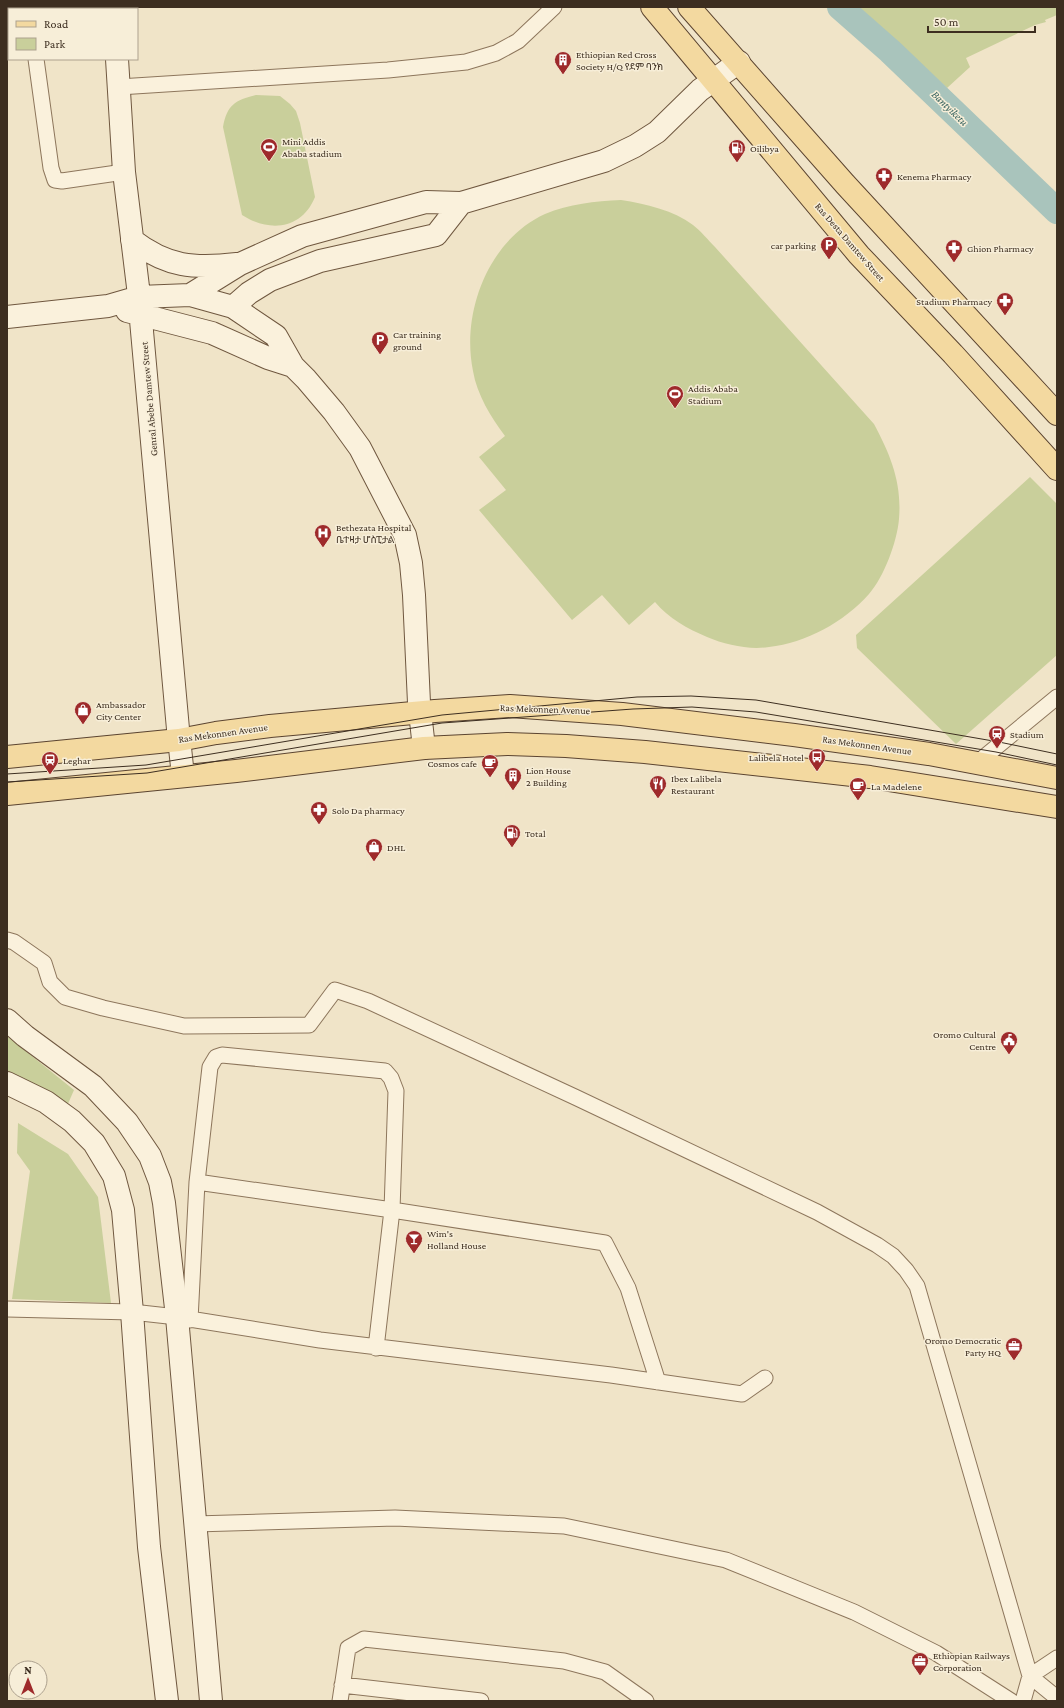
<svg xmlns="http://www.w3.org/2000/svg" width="1064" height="1708" font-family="'Crimson Pro','Noto Sans Ethiopic',serif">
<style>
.green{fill:#c9cf9b}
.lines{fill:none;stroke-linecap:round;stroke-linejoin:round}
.river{stroke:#a9c4bc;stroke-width:26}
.minor-casing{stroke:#8d765c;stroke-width:17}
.secondary-casing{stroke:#6f573f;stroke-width:24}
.primary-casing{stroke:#5b4430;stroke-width:24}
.minor{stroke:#faf1dc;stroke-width:15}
.secondary{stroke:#faf1dc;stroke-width:22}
.primary{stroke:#f3d9a0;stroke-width:22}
.tram{stroke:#3d2e20;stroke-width:1}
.labels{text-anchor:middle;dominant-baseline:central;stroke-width:3;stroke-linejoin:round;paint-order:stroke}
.poi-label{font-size:10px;fill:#3d2e20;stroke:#f7eed8;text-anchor:start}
.street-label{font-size:10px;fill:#3d2e20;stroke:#f7eed8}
.water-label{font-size:11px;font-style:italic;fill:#2f5d5a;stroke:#f7eed8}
</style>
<rect width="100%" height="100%" fill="#f0e4c8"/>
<!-- green -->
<path class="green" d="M 859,7 L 1057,7 L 1057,15 L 1045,20 L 1046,22 L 1035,25 L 966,58 L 970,67 L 947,88 Z
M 256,95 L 280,96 L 290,104 L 296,111 L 300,123 L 315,197 C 302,229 270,233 242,215 L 223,127 C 227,105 235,100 256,95 Z
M 621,200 C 646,204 673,210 693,225 C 701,231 708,240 715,247 L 874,424 C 891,456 902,483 899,519 C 897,542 884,577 869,594 C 844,622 806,643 769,647 C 749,650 726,645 707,637 C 688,629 668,618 655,602 L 629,625 L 602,595 L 572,620 L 479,510 L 506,490 L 479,457 L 505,436 C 491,417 477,395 473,371 C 461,313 488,240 545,214 C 569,204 595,201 621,200 Z
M 1030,477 L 1057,504 L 1057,655 L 956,744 L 857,648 L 856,635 Z
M 7,1036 L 74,1090 L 67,1106 L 7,1078 Z
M 18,1123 L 68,1154 L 98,1197 L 111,1303 L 12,1299 L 30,1171 L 17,1153 Z"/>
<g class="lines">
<!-- river -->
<path class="river" d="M 840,7 L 890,51 L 1057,211"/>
<defs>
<path id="minor" d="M 31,7 L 31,9
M 36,59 L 51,168 L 55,180 L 62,181 L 124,172
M 119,87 L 388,70 L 466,62 L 496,53 L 518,41 L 554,7
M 977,763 L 1057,697
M 7,940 L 14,942 L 44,963 L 50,982 L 65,997 L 103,1008 L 184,1026 L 309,1025 L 335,990 L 368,1001 L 575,1097 L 817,1212 L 877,1245 L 893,1256 L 906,1270 L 917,1286 L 1030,1676 L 1023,1701
M 197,1182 L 392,1210 L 605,1243 L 628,1288 L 658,1382
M 7,1309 L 132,1312 L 177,1317 L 320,1340 L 611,1375 L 742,1394 L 765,1378
M 190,1320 L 197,1182 L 210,1067 L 216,1057 L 222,1055 L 385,1071 L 391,1078 L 396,1091 L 392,1210 L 376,1348
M 195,1524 L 395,1518 L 564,1526 L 726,1560 L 854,1612 L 936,1653 L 1011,1701
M 1057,1658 L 1030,1676 L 1057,1698
M 342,1685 L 481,1701
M 340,1701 L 348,1648 L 364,1639 L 564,1661 L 605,1672 L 646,1701"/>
<path id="secondary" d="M 112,7 L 112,9
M 117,59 L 124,172 L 138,287 L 178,729 L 183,776
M 132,240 C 167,267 194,269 237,264
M 190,295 L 240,264 L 302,236 L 426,202 L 461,203 L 604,161 L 635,146 L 657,132 L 700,90 L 739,62
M 233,307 L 249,293 L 270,280 L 320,261 L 436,235 L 461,203
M 127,311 L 212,333 L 268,358 L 293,366
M 7,317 L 108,306 L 139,297 L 190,295 L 233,307 L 276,336 L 293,366 L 306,379 L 334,412 L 360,448 L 405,535 L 411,563 L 414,595 L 419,703 L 424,748
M 7,1020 L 25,1036 L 93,1086 L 127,1122 L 150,1156 L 160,1182 L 164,1203 L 177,1317 L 211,1701
M 7,1083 L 46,1102 L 72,1121 L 94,1143 L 114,1176 L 123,1210 L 132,1312 L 149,1547 L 167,1701"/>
<path id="primary" d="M 652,7 L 859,255 L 953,354 L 1057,469
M 689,7 L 845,184 L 1057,414
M 7,757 L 179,740 L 216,733 L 270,726 L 435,711 L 510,706 L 622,714 L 794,735 L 929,754 L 1057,778
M 7,794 L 236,771 L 424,748 L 507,744 L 566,746 L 645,752 L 817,771 L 870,777 L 1057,807"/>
</defs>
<!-- minor casing -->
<use href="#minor" class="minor-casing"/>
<!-- secondary casing -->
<use href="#secondary" class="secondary-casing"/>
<!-- primary casing -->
<use href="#primary" class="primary-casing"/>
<!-- minor -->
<use href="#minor" class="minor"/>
<!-- secondary -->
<use href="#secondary" class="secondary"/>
<!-- primary -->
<use href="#primary" class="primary"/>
<!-- tram -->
<path class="tram" d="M 7,774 L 146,765 L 442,715 L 637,697 L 691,696 L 756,700 L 999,742 L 1057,754
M 7,782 L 147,773 L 442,723 L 633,709 L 692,707 L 756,712 L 996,752 L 1057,765"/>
</g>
<!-- icons -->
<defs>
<symbol id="building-pin" viewBox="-11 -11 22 30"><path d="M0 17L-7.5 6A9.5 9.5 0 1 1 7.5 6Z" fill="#9e2a2b" stroke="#f7eed8"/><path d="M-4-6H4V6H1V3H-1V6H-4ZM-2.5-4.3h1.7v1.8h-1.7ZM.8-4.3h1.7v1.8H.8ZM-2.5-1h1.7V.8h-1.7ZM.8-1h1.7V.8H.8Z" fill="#fff"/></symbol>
<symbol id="stadium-pin" viewBox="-11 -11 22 30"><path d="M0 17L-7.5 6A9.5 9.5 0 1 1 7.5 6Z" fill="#9e2a2b" stroke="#f7eed8"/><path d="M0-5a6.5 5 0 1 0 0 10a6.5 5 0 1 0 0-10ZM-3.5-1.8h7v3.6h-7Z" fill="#fff"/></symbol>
<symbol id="fuel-pin" viewBox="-11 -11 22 30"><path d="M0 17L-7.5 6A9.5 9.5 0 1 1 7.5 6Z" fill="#9e2a2b" stroke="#f7eed8"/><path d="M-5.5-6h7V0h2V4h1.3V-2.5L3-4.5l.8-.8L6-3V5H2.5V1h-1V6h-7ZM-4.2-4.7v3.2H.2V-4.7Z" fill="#fff"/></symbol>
<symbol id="pharmacy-pin" viewBox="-11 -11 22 30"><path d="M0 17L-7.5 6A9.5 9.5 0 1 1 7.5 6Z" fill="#9e2a2b" stroke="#f7eed8"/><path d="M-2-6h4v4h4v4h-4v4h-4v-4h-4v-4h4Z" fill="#fff"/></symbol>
<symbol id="parking-pin" viewBox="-11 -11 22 30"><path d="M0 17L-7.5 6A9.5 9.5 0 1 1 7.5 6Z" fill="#9e2a2b" stroke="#f7eed8"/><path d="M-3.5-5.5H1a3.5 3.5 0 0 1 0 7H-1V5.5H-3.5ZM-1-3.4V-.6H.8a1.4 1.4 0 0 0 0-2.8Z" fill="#fff"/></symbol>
<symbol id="hospital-pin" viewBox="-11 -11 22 30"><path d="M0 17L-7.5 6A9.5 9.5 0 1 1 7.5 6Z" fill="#9e2a2b" stroke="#f7eed8"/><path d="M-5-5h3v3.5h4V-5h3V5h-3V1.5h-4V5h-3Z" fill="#fff"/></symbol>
<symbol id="shop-pin" viewBox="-11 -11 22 30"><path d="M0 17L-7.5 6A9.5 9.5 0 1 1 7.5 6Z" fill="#9e2a2b" stroke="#f7eed8"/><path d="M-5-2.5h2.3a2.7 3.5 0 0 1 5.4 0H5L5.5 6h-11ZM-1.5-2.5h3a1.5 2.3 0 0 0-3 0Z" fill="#fff"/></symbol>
<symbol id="station-pin" viewBox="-11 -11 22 30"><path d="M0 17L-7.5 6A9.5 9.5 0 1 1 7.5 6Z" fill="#9e2a2b" stroke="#f7eed8"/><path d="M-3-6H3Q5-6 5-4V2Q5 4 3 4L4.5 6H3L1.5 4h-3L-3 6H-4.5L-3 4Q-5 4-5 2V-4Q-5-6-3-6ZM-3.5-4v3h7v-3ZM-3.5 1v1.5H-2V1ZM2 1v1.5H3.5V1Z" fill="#fff"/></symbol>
<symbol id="bus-pin" viewBox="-11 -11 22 30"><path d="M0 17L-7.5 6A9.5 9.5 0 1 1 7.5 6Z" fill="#9e2a2b" stroke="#f7eed8"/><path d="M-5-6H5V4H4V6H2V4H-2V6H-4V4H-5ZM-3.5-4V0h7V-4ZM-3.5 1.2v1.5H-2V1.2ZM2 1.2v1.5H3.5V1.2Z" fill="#fff"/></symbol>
<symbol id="cafe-pin" viewBox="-11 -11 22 30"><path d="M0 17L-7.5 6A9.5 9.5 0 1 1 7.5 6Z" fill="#9e2a2b" stroke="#f7eed8"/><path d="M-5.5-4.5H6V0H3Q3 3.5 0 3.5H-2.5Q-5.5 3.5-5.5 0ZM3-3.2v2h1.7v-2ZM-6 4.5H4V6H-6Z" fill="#fff"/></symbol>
<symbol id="restaurant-pin" viewBox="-11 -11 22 30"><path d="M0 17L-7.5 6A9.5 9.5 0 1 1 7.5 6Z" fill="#9e2a2b" stroke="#f7eed8"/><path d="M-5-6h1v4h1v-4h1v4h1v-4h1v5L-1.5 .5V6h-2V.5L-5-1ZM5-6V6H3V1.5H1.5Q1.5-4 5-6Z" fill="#fff"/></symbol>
<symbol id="civic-pin" viewBox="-11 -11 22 30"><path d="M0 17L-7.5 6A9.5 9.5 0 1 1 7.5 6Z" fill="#9e2a2b" stroke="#f7eed8"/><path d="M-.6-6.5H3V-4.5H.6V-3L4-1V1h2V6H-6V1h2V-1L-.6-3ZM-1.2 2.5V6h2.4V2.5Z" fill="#fff"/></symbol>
<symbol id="bar-pin" viewBox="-11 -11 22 30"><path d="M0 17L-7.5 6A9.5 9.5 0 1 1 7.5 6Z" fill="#9e2a2b" stroke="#f7eed8"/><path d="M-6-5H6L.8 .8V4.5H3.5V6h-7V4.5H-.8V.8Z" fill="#fff"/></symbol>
<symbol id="office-pin" viewBox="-11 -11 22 30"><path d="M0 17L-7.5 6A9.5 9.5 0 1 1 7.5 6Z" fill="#9e2a2b" stroke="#f7eed8"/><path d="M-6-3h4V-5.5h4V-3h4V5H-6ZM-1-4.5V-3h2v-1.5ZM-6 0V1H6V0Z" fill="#fff"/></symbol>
</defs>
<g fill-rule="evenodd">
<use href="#building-pin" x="553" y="50" width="20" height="27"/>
<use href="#stadium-pin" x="259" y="137" width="20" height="27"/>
<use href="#fuel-pin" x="727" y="138" width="20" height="27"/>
<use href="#pharmacy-pin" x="874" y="166" width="20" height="27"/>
<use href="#parking-pin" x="819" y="235" width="20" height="27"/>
<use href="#pharmacy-pin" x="944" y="238" width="20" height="27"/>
<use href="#pharmacy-pin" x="995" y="291" width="20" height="27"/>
<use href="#parking-pin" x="370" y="330" width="20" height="27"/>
<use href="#stadium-pin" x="665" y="384" width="20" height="27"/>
<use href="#hospital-pin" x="313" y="523" width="20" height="27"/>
<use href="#shop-pin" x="73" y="700" width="20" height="27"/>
<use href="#station-pin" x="987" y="724" width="20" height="27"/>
<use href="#bus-pin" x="807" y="747" width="20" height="27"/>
<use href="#station-pin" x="40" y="750" width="20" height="27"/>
<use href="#cafe-pin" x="480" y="753" width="20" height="27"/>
<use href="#building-pin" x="503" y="766" width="20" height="27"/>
<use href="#restaurant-pin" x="648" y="774" width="20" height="27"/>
<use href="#cafe-pin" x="848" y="776" width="20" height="27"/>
<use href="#pharmacy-pin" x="309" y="800" width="20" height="27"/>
<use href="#fuel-pin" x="502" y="823" width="20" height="27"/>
<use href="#shop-pin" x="364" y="837" width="20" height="27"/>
<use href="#civic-pin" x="999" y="1030" width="20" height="27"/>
<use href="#bar-pin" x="404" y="1229" width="20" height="27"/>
<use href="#office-pin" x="1004" y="1336" width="20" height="27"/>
<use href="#office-pin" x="910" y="1651" width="20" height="27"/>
</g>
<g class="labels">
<!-- poi labels -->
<g class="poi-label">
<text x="576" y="54">Ethiopian Red Cross<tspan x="576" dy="12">Society H/Q የደም ባንክ</tspan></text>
<text x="282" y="141">Mini Addis<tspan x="282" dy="12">Ababa stadium</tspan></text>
<text x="750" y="148">Oilibya</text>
<text x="897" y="176">Kenema Pharmacy</text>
<text x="816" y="245" text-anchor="end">car parking</text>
<text x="967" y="248">Ghion Pharmacy</text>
<text x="992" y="301" text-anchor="end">Stadium Pharmacy</text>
<text x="393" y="334">Car training<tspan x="393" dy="12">ground</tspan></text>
<text x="688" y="388">Addis Ababa<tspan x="688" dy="12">Stadium</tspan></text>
<text x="336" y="527">Bethezata Hospital<tspan x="336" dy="12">ቤተዛታ ሆስፒታል</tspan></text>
<text x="96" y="704">Ambassador<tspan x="96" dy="12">City Center</tspan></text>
<text x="1010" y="734">Stadium</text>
<text x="804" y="757" text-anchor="end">Lalibela Hotel</text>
<text x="63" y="760">Leghar</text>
<text x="477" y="763" text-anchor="end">Cosmos cafe</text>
<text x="526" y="770">Lion House<tspan x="526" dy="12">2 Building</tspan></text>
<text x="671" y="778">Ibex Lalibela<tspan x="671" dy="12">Restaurant</tspan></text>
<text x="871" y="786">La Madelene</text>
<text x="332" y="810">Solo Da pharmacy</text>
<text x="525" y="833">Total</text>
<text x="387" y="847">DHL</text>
<text x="996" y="1034" text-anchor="end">Oromo Cultural<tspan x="996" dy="12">Centre</tspan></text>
<text x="427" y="1233">Wim's<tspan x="427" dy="12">Holland House</tspan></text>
<text x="1001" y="1340" text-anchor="end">Oromo Democratic<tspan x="1001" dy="12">Party HQ</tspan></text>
<text x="933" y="1655">Ethiopian Railways<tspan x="933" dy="12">Corporation</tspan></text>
</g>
<!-- street labels -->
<g class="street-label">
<text transform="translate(850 242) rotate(49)">Ras Desta Damtew Street</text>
<text transform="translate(149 399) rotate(-95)">Genral Abebe Damtew Street</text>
<text transform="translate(545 709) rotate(2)">Ras Mekonnen Avenue</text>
<text transform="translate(223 733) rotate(-8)">Ras Mekonnen Avenue</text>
<text transform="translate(867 745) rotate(8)">Ras Mekonnen Avenue</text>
</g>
<!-- water labels -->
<g class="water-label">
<text transform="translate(950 108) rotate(44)">Bantyiketu</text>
</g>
</g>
<!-- border -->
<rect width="1064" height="1708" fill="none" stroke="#3d2e20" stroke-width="16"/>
<!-- legend -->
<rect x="8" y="8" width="130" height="52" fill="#f7eed8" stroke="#ada18e"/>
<rect x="16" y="21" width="20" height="6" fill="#f3d9a0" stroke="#ada18e"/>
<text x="44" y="28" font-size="12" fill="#3d2e20">Road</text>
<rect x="16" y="38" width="20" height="12" fill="#c9cf9b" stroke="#ada18e"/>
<text x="44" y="48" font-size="12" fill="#3d2e20">Park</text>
<!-- north arrow -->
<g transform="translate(28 1680)"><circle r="19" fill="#f7eed8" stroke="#ada18e"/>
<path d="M0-3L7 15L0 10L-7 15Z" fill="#9e2a2b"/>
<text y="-6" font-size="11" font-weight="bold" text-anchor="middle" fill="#3d2e20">N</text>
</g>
<!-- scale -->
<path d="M928 26v6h107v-6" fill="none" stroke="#3d2e20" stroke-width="2"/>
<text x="934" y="26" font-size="12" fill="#3d2e20" stroke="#f7eed8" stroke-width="3" paint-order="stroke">50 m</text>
</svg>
